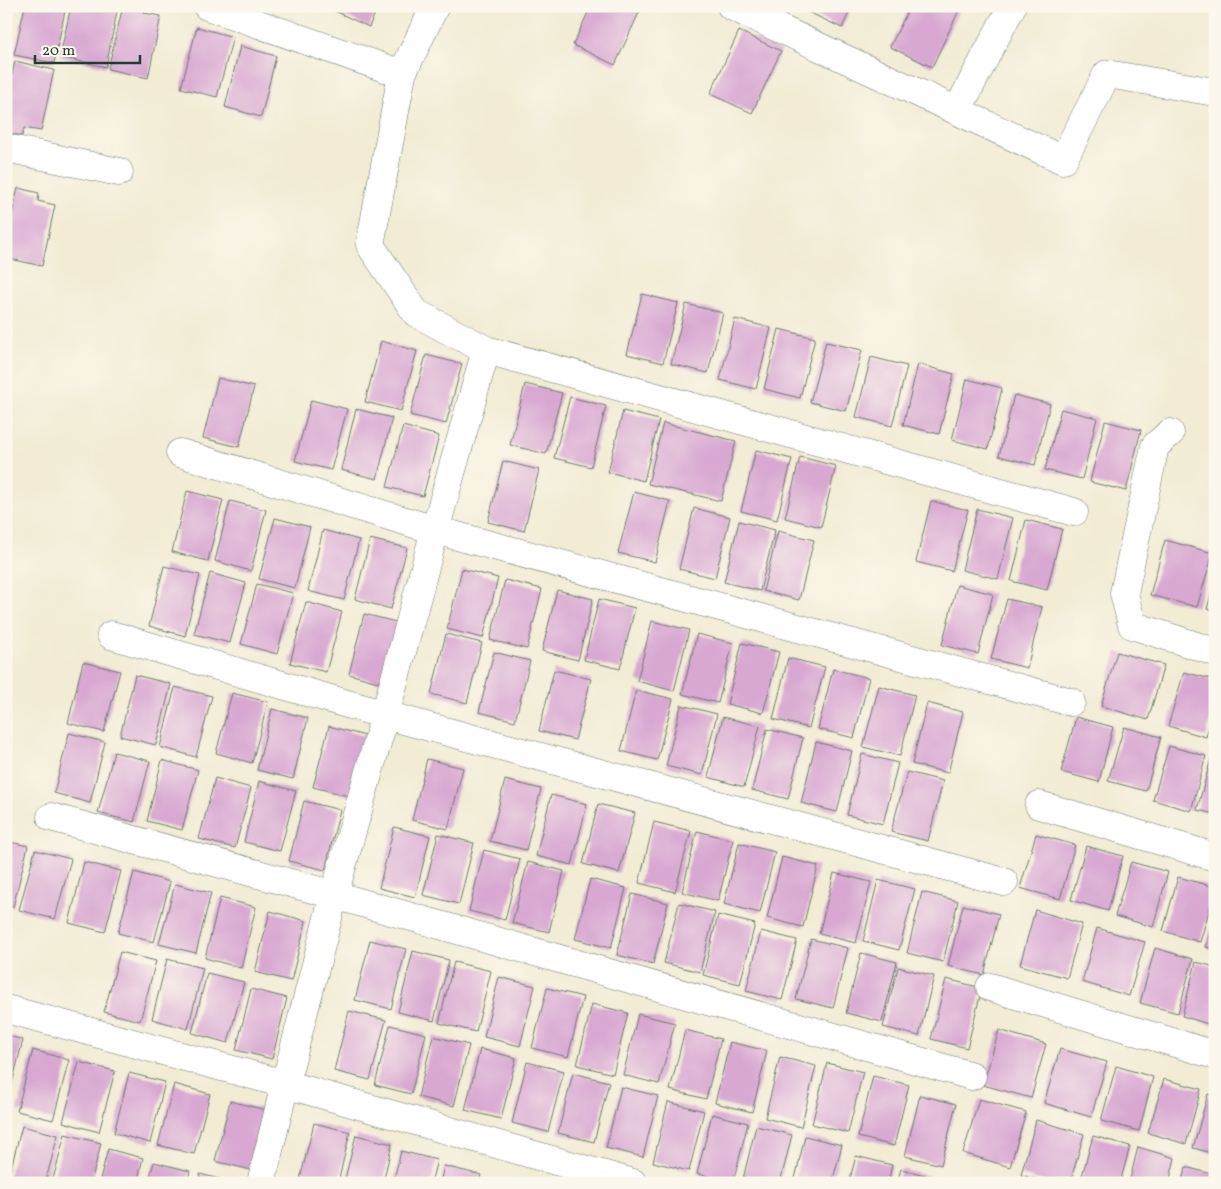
<svg xmlns="http://www.w3.org/2000/svg" width="1221" height="1189" font-family="Vollkorn,serif">
<style>
.building{fill:#d8a8d2}
.lines{fill:none;stroke-linecap:round;stroke-linejoin:round}
.minor-casing{stroke:#697a6c;stroke-width:29}
.minor{stroke:#fff;stroke-width:28}
</style>
<rect width="100%" height="100%" fill="#fbf7ec"/>
<filter id="ink" filterUnits="userSpaceOnUse"><feTurbulence type="fractalNoise" baseFrequency=".02" numOctaves="2"/><feDisplacementMap in="SourceGraphic" scale="10" xChannelSelector="R" yChannelSelector="G"/><feConvolveMatrix kernelMatrix="1 2 1 2 8 2 1 2 1" color-interpolation-filters="sRGB"/></filter>
<filter id="wash" filterUnits="userSpaceOnUse"><feTurbulence type="fractalNoise" baseFrequency=".0096" numOctaves="4" result="noise"/><feDisplacementMap in="SourceGraphic" scale="20" xChannelSelector="R" yChannelSelector="G"/><feGaussianBlur stdDeviation="1.12" result="paint"/><feColorMatrix in="noise" values="0 0 0 0 0 0 0 0 0 0 0 0 0 0 0 0 0 1.4 0 .05"/><feComposite in="paint" operator="in"/></filter>
<g filter="url(#wash)">
<rect width="100%" height="100%" fill="#f2ecd4"/>
<g id="blocks">
<!-- building -->
<path class="building" d="M 25,6 L 66,6 L 54,63 L 14,55 Z
M 71,6 L 118,6 L 106,67 L 60,57 Z
M 123,6 L 145,6 L 144,13 L 161,16 L 148,78 L 108,69 Z
M 324,6 L 378,6 L 369,27 Z
M 591,6 L 642,6 L 615,65 L 573,45 Z
M 801,6 L 852,6 L 842,28 L 800,8 Z
M 910,6 L 961,6 L 932,67 L 890,47 Z
M 197,27 L 233,37 L 217,97 L 181,88 Z
M 739,31 L 781,51 L 752,113 L 710,94 Z
M 240,46 L 276,56 L 261,117 L 225,107 Z
M 15,61 L 54,70 L 41,131 L 24,128 L 22,136 L 6,132 L 6,102 Z
M 18,188 L 39,193 L 38,201 L 55,205 L 42,266 L 6,258 L 6,240 Z
M 642,294 L 678,303 L 663,363 L 627,354 Z
M 686,304 L 723,313 L 708,373 L 671,364 Z
M 735,319 L 771,328 L 756,389 L 720,380 Z
M 779,329 L 815,338 L 800,398 L 764,389 Z
M 381,341 L 417,351 L 401,411 L 365,402 Z
M 826,342 L 862,350 L 846,411 L 810,402 Z
M 426,355 L 462,364 L 446,424 L 410,415 Z
M 871,357 L 907,366 L 892,426 L 856,417 Z
M 918,364 L 954,374 L 939,434 L 903,425 Z
M 218,378 L 254,387 L 239,447 L 203,438 Z
M 967,379 L 1002,388 L 988,449 L 952,440 Z
M 525,384 L 562,393 L 546,454 L 510,445 Z
M 1014,395 L 1050,404 L 1035,465 L 999,456 Z
M 570,397 L 606,406 L 591,467 L 554,458 Z
M 311,400 L 347,409 L 331,470 L 295,461 Z
M 356,409 L 392,418 L 377,479 L 341,470 Z
M 1061,409 L 1097,418 L 1082,479 L 1045,470 Z
M 623,411 L 659,420 L 644,481 L 608,472 Z
M 1105,421 L 1141,430 L 1126,491 L 1090,482 Z
M 663,423 L 736,441 L 721,501 L 648,484 Z
M 403,426 L 439,436 L 423,496 L 387,487 Z
M 756,450 L 792,459 L 777,520 L 741,511 Z
M 800,457 L 836,466 L 821,527 L 785,518 Z
M 503,461 L 539,470 L 524,531 L 488,522 Z
M 187,491 L 223,500 L 208,561 L 172,552 Z
M 634,492 L 670,501 L 655,562 L 618,553 Z
M 230,501 L 266,510 L 251,571 L 215,561 Z
M 931,501 L 968,510 L 952,571 L 916,562 Z
M 694,508 L 730,517 L 715,578 L 679,569 Z
M 977,509 L 1013,518 L 998,579 L 962,570 Z
M 275,518 L 310,527 L 295,588 L 259,579 Z
M 1026,520 L 1062,529 L 1047,590 L 1011,581 Z
M 739,521 L 775,530 L 760,591 L 724,582 Z
M 323,530 L 359,540 L 344,600 L 308,591 Z
M 778,531 L 814,540 L 799,600 L 763,591 Z
M 370,539 L 407,548 L 391,609 L 355,599 Z
M 1165,540 L 1213,553 L 1197,607 L 1150,595 Z
M 164,566 L 200,575 L 185,636 L 149,626 Z
M 462,569 L 498,578 L 483,638 L 447,629 Z
M 210,573 L 246,583 L 230,643 L 194,634 Z
M 505,580 L 542,589 L 527,649 L 490,640 Z
M 257,584 L 293,593 L 277,654 L 241,644 Z
M 1214,584 L 1215,584 L 1215,611 L 1207,609 Z
M 957,585 L 993,594 L 978,654 L 942,645 Z
M 557,590 L 593,599 L 578,660 L 542,651 Z
M 599,599 L 635,608 L 620,669 L 584,660 Z
M 1007,599 L 1042,607 L 1027,668 L 991,659 Z
M 306,602 L 342,612 L 326,672 L 290,663 Z
M 364,614 L 400,623 L 385,684 L 349,674 Z
M 652,621 L 689,630 L 674,691 L 637,681 Z
M 446,634 L 482,643 L 467,703 L 431,694 Z
M 697,634 L 733,643 L 718,703 L 682,694 Z
M 742,643 L 779,652 L 763,713 L 727,704 Z
M 494,652 L 530,661 L 515,721 L 479,712 Z
M 1117,652 L 1164,665 L 1148,720 L 1101,706 Z
M 788,658 L 825,667 L 809,728 L 773,719 Z
M 83,662 L 120,671 L 104,732 L 68,723 Z
M 833,669 L 869,678 L 854,738 L 818,729 Z
M 554,670 L 591,679 L 575,740 L 539,731 Z
M 1184,672 L 1215,680 L 1215,704 L 1206,737 L 1168,726 Z
M 135,675 L 171,684 L 156,745 L 120,736 Z
M 879,686 L 915,695 L 900,756 L 863,747 Z
M 175,687 L 212,696 L 196,757 L 160,747 Z
M 636,690 L 673,699 L 657,760 L 621,751 Z
M 232,693 L 268,702 L 252,763 L 216,753 Z
M 927,703 L 963,712 L 948,773 L 912,764 Z
M 681,705 L 717,714 L 702,775 L 666,766 Z
M 272,709 L 308,718 L 293,779 L 257,770 Z
M 723,717 L 760,726 L 744,787 L 708,777 Z
M 1076,717 L 1113,727 L 1099,782 L 1061,772 Z
M 329,726 L 365,736 L 349,796 L 313,787 Z
M 1124,727 L 1161,737 L 1146,791 L 1108,781 Z
M 767,729 L 803,738 L 788,799 L 752,790 Z
M 69,733 L 105,742 L 90,803 L 54,793 Z
M 816,742 L 852,751 L 837,812 L 801,803 Z
M 1169,746 L 1206,756 L 1191,811 L 1153,800 Z
M 114,752 L 150,761 L 134,822 L 98,813 Z
M 862,754 L 898,763 L 883,824 L 847,815 Z
M 1212,755 L 1215,756 L 1215,814 L 1197,810 Z
M 427,759 L 463,768 L 448,829 L 412,820 Z
M 162,760 L 198,770 L 182,830 L 147,821 Z
M 907,772 L 943,781 L 928,841 L 891,832 Z
M 215,778 L 251,788 L 235,848 L 199,839 Z
M 505,780 L 541,789 L 526,850 L 490,841 Z
M 259,781 L 296,791 L 280,851 L 244,842 Z
M 551,795 L 587,804 L 572,865 L 536,856 Z
M 304,801 L 340,810 L 325,870 L 289,861 Z
M 598,804 L 635,813 L 619,873 L 583,864 Z
M 654,822 L 691,831 L 675,892 L 639,883 Z
M 394,827 L 430,836 L 415,897 L 379,888 Z
M 697,831 L 733,840 L 718,901 L 682,892 Z
M 438,834 L 474,843 L 459,904 L 423,895 Z
M 1036,834 L 1075,845 L 1060,899 L 1020,888 Z
M 6,841 L 28,846 L 13,907 L 6,905 Z
M 739,843 L 775,852 L 760,913 L 724,904 Z
M 1086,846 L 1123,856 L 1108,911 L 1071,900 Z
M 35,850 L 71,859 L 55,919 L 19,910 Z
M 484,850 L 520,859 L 505,920 L 469,911 Z
M 782,857 L 818,866 L 803,927 L 767,918 Z
M 84,862 L 121,871 L 105,932 L 69,923 Z
M 528,862 L 564,871 L 549,932 L 512,923 Z
M 1131,862 L 1168,872 L 1153,927 L 1115,916 Z
M 134,872 L 170,882 L 154,942 L 118,933 Z
M 834,873 L 871,882 L 856,943 L 819,934 Z
M 1178,877 L 1215,887 L 1215,891 L 1200,942 L 1163,931 Z
M 590,879 L 626,888 L 611,948 L 575,939 Z
M 878,880 L 915,889 L 899,950 L 863,941 Z
M 175,884 L 211,893 L 196,953 L 159,944 Z
M 922,892 L 958,901 L 943,962 L 907,953 Z
M 632,894 L 668,903 L 653,964 L 617,955 Z
M 220,898 L 256,907 L 241,968 L 205,958 Z
M 679,903 L 715,912 L 700,972 L 664,963 Z
M 963,905 L 999,914 L 984,975 L 948,966 Z
M 1035,910 L 1082,924 L 1067,978 L 1020,965 Z
M 270,911 L 306,921 L 291,981 L 255,972 Z
M 718,915 L 755,924 L 740,984 L 703,975 Z
M 1214,918 L 1215,918 L 1215,950 L 1206,947 Z
M 1097,928 L 1145,942 L 1129,996 L 1082,982 Z
M 761,931 L 797,940 L 782,1000 L 746,991 Z
M 811,939 L 848,948 L 833,1008 L 796,999 Z
M 370,940 L 406,949 L 391,1009 L 355,1000 Z
M 1155,948 L 1193,959 L 1178,1013 L 1140,1003 Z
M 413,951 L 449,960 L 434,1021 L 398,1012 Z
M 120,952 L 156,961 L 140,1021 L 104,1012 Z
M 861,953 L 897,962 L 882,1022 L 846,1013 Z
M 167,959 L 203,968 L 188,1029 L 152,1019 Z
M 454,962 L 491,971 L 476,1032 L 439,1023 Z
M 1196,962 L 1215,967 L 1215,1026 L 1182,1016 Z
M 898,967 L 934,976 L 919,1036 L 883,1027 Z
M 207,973 L 244,982 L 228,1043 L 192,1033 Z
M 499,977 L 535,986 L 520,1046 L 484,1037 Z
M 946,979 L 982,988 L 967,1048 L 931,1039 Z
M 547,988 L 583,997 L 568,1057 L 532,1048 Z
M 251,989 L 287,998 L 272,1059 L 236,1050 Z
M 592,1004 L 628,1013 L 613,1074 L 577,1065 Z
M 349,1011 L 386,1020 L 370,1080 L 334,1071 Z
M 638,1014 L 675,1023 L 659,1084 L 623,1075 Z
M 390,1025 L 426,1034 L 411,1094 L 375,1085 Z
M 685,1030 L 721,1039 L 706,1099 L 670,1090 Z
M 999,1030 L 1046,1044 L 1031,1098 L 983,1085 Z
M 6,1035 L 23,1040 L 7,1103 L 6,1103 Z
M 433,1036 L 469,1045 L 454,1106 L 418,1097 Z
M 730,1042 L 767,1051 L 752,1112 L 715,1103 Z
M 480,1049 L 516,1058 L 501,1119 L 465,1110 Z
M 1060,1049 L 1107,1062 L 1091,1117 L 1044,1103 Z
M 33,1050 L 69,1060 L 53,1120 L 17,1111 Z
M 780,1057 L 816,1066 L 801,1127 L 765,1118 Z
M 79,1062 L 115,1071 L 99,1132 L 63,1122 Z
M 527,1062 L 564,1071 L 548,1132 L 512,1123 Z
M 827,1063 L 863,1072 L 848,1133 L 812,1124 Z
M 1116,1066 L 1153,1077 L 1139,1131 L 1101,1121 Z
M 129,1073 L 165,1082 L 150,1143 L 114,1133 Z
M 573,1073 L 609,1082 L 594,1142 L 558,1133 Z
M 873,1076 L 909,1085 L 894,1146 L 858,1137 Z
M 1164,1079 L 1201,1089 L 1186,1144 L 1148,1133 Z
M 174,1084 L 210,1094 L 194,1154 L 158,1145 Z
M 621,1087 L 658,1096 L 643,1157 L 606,1148 Z
M 1208,1094 L 1215,1096 L 1215,1154 L 1193,1148 Z
M 920,1095 L 956,1104 L 941,1165 L 905,1156 Z
M 979,1099 L 1026,1112 L 1010,1167 L 963,1153 Z
M 230,1101 L 266,1110 L 251,1170 L 215,1161 Z
M 668,1102 L 704,1111 L 689,1171 L 653,1162 Z
M 712,1114 L 748,1123 L 733,1183 L 697,1174 Z
M 1036,1120 L 1084,1134 L 1070,1183 L 1050,1183 L 1021,1175 Z
M 314,1123 L 350,1132 L 338,1183 L 299,1183 Z
M 22,1126 L 58,1135 L 45,1183 L 7,1183 Z
M 756,1126 L 792,1135 L 780,1183 L 742,1183 Z
M 65,1134 L 101,1143 L 91,1183 L 52,1183 Z
M 356,1135 L 392,1144 L 383,1183 L 344,1183 Z
M 805,1136 L 842,1145 L 832,1183 L 794,1183 Z
M 1093,1136 L 1130,1146 L 1120,1183 L 1080,1183 Z
M 1138,1147 L 1175,1158 L 1169,1183 L 1129,1183 Z
M 108,1149 L 143,1158 L 137,1183 L 99,1183 Z
M 401,1151 L 437,1160 L 431,1183 L 393,1183 Z
M 856,1156 L 892,1165 L 888,1183 L 849,1183 Z
M 154,1162 L 190,1171 L 187,1183 L 148,1183 Z
M 444,1166 L 481,1175 L 479,1183 L 440,1183 Z
M 1186,1167 L 1215,1175 L 1215,1183 L 1181,1183 Z
M 901,1169 L 937,1178 L 936,1183 L 897,1183 Z
M 200,1174 L 231,1182 L 231,1183 L 198,1183 Z"/>
</g>
</g>
<g filter="url(#ink)">
<use href="#blocks" fill-opacity="0" stroke="#697a6c" stroke-width="1"/>
<g class="lines">
<defs>
<path id="minor" d="M 207,6 L 402,74 L 435,6
M 731,6 L 1063,160 L 1107,74 L 1215,92
M 957,111 L 1012,6
M 6,148 L 119,172
M 486,350 L 1074,512
M 1170,433 L 1155,446 L 1124,593 L 1132,625 L 1215,652
M 180,453 L 435,530 L 1071,702
M 111,635 L 385,715 L 1004,882
M 1039,805 L 1215,857
M 51,817 L 334,895 L 972,1076
M 990,987 L 1215,1055
M 6,1009 L 285,1084 L 633,1183
M 261,1183 L 285,1084 L 334,895 L 385,715 L 435,530 L 486,350 L 416,313 L 370,245 L 402,74"/>
</defs>
<!-- minor casing -->
<use href="#minor" class="minor-casing"/>
<!-- minor -->
<use href="#minor" class="minor"/>
</g>
</g>
<!-- margin -->
<rect width="1221" height="1189" fill="none" stroke="#fbf7ec" stroke-width="25"/>
<!-- scale -->
<path d="M35 55v8h105v-8" fill="none" stroke="#1f3d34" stroke-width="2.5"/>
<text x="42" y="55" font-size="15" fill="#1f3d34" stroke="#fbf7ec" stroke-width="4" paint-order="stroke">20 m</text>
</svg>
